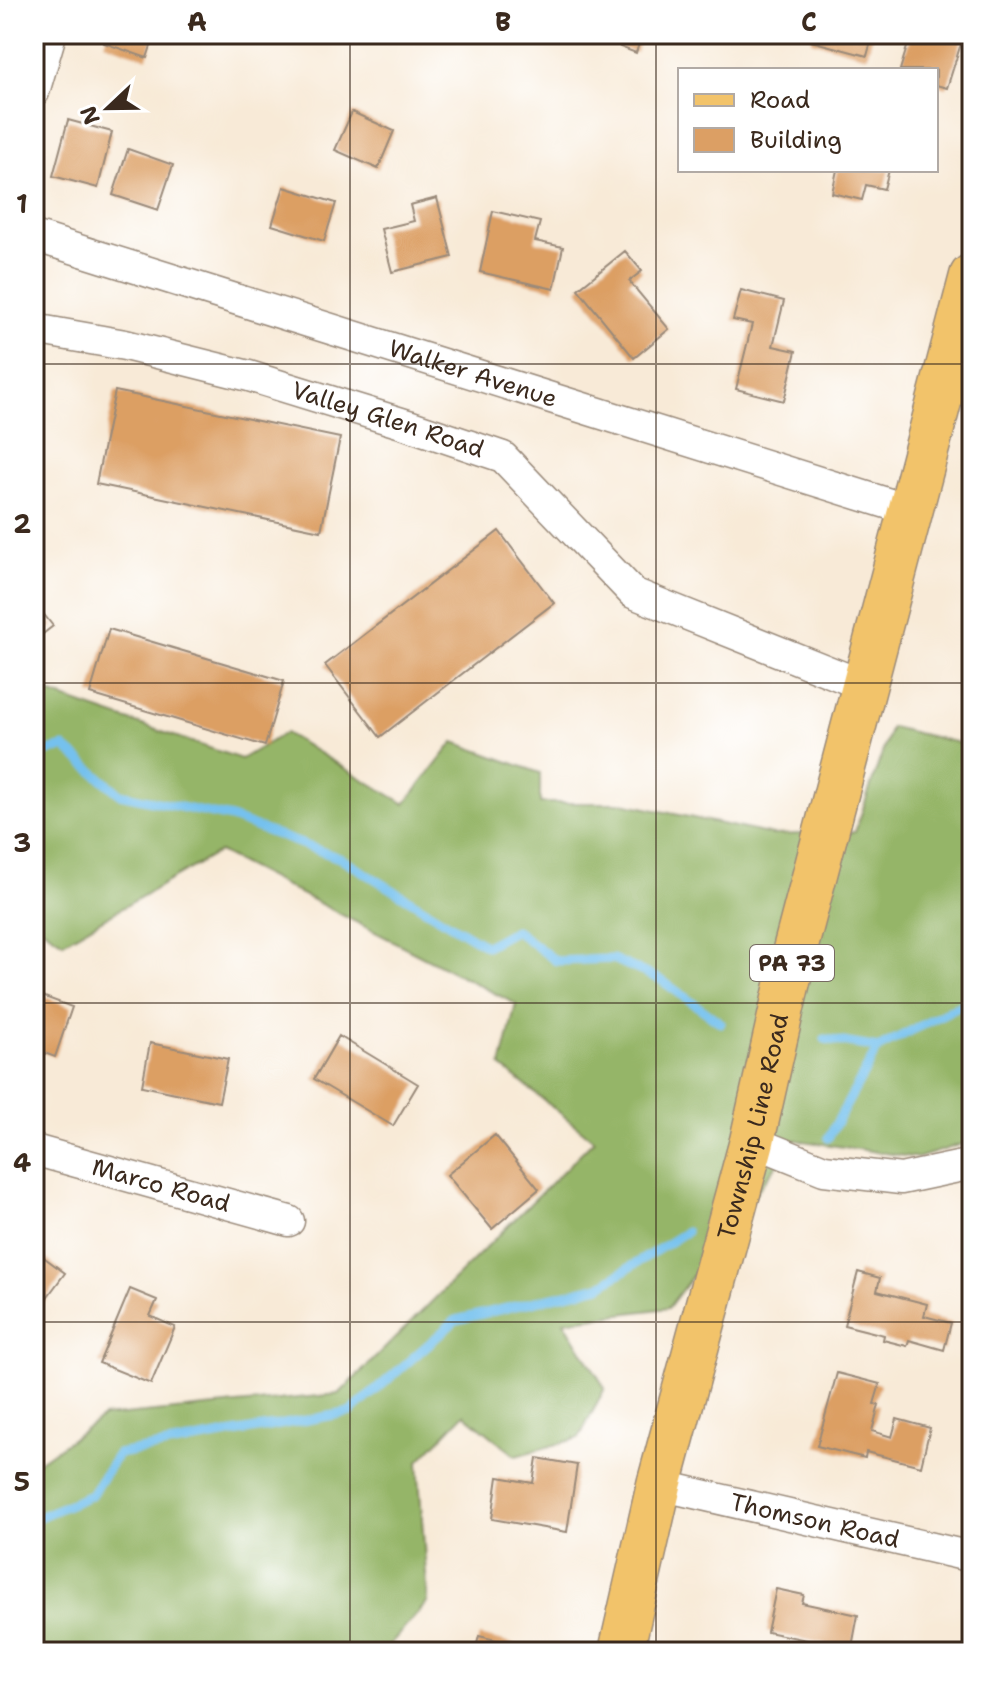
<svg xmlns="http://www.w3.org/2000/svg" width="1006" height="1686" font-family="'Shantell Sans',sans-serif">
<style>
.forest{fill:#95b568;stroke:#687043;stroke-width:2}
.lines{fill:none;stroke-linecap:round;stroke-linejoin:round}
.stream{stroke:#74c1ee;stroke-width:9}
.building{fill:#dc9f64}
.minor-casing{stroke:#9a8a7a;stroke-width:33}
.primary-casing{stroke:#9a8a7a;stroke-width:47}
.minor{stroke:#fff;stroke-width:30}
.primary{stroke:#f2c36a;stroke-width:44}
.grid{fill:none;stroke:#3b2a1e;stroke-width:2;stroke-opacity:0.55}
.labels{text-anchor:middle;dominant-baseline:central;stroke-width:6;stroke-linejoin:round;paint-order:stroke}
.shield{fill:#fff;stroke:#766a62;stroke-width:2}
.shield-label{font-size:22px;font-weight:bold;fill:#3b2a1e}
.street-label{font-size:24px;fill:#3b2a1e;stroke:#fff}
.neatline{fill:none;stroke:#3b2a1e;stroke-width:3}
.grid-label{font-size:26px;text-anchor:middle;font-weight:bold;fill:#3b2a1e}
</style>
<rect width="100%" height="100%" fill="#fff"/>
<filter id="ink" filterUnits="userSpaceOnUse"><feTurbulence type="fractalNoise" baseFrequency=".0125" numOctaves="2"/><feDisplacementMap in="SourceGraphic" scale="16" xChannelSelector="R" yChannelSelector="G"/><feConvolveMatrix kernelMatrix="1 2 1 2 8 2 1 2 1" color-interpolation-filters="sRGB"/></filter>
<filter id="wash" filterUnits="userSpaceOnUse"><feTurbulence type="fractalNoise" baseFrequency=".006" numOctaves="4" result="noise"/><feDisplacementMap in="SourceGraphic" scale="32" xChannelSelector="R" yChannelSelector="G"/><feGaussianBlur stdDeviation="1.8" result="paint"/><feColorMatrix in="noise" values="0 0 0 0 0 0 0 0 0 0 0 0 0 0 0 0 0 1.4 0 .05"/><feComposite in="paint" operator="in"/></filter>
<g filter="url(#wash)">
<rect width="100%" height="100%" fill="#f8ead7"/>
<!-- forest -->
<path class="forest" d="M 34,688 L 241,759 L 285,733 L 405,804 L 454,742 L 540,773 L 540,803 L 623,803 L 773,835 L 855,832 L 891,727 L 972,746 L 972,1141 L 918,1158 L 796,1140 L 668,1308 L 564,1321 L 605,1388 L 579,1438 L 516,1456 L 464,1414 L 418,1462 L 428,1602 L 383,1652 L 34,1652 L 34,1465 L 103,1417 L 339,1394 L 594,1140 L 501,1066 L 516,1004 L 219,852 L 63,942 L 34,923 Z"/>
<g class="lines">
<!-- stream -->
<path class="stream" d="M 34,755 L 64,747 L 120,794 L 231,818 L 342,859 L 486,946 L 515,930 L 556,961 L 613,959 L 661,980 L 721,1023
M 825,1039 L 878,1048
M 828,1138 L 878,1048 L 972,999
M 34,1519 L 91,1495 L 118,1454 L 351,1412 L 456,1320 L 600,1286 L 686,1232"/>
</g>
<g id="blocks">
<!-- building -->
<path class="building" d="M 107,34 L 155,34 L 147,58 L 104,43 Z
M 625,34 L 642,34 L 636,53 L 620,47 Z
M 812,34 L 873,34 L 867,56 L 811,41 Z
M 911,34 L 964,34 L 947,88 L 936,85 L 936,70 L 900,70 Z
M 352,112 L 394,131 L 378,169 L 335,150 Z
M 68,120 L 112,132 L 98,188 L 53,176 Z
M 128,149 L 173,165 L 158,210 L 113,195 Z
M 837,170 L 889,170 L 884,189 L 866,185 L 862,200 L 832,193 Z
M 284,187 L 336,203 L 324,241 L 272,225 Z
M 437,198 L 452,257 L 392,272 L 381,229 L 414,221 L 410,205 Z
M 493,211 L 540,222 L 535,241 L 563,247 L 554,289 L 480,272 Z
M 625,251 L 642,271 L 629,281 L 669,329 L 634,358 L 578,289 Z
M 741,290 L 784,301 L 773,346 L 796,351 L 784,401 L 736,389 L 752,324 L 733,320 Z
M 115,391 L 340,438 L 321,531 L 96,484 Z
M 499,531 L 554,603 L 380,737 L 325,665 Z
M 34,602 L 53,626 L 34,641 Z
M 109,629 L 284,681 L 265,746 L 90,694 Z
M 34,993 L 72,1007 L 55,1057 L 34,1049 Z
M 339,1036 L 418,1084 L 393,1126 L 314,1079 Z
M 150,1043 L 228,1059 L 219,1102 L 142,1086 Z
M 495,1135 L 539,1189 L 492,1229 L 447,1175 Z
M 34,1250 L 65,1273 L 34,1315 Z
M 858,1272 L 880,1278 L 877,1291 L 927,1304 L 924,1316 L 951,1323 L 944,1350 L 909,1340 L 907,1346 L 883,1340 L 884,1335 L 844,1325 Z
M 130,1289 L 157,1300 L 150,1316 L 175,1327 L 151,1384 L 99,1363 Z
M 837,1373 L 880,1384 L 874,1404 L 879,1405 L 872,1431 L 892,1437 L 897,1419 L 930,1428 L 921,1466 L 866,1452 L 865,1458 L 817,1446 Z
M 537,1458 L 577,1465 L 567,1532 L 492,1519 L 498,1477 L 533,1483 Z
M 776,1589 L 804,1595 L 802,1603 L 858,1615 L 851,1652 L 841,1652 L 842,1647 L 767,1632 Z
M 479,1636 L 530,1648 L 529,1652 L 475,1652 Z"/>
</g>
</g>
<g filter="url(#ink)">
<use href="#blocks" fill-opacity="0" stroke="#9a8a7a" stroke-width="2"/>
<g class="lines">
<defs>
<g id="minor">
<path d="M 34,92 L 51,34"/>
<path id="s1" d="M 34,236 L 912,511"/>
<path id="s2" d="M 34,329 L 125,345 L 249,376 L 408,425 L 503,457 L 633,593 L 865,686"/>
<path d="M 752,1141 L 824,1170 L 901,1179 L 972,1164"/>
<path id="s3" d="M 34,1150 L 289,1221"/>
<path id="s4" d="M 659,1485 L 972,1557"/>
</g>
<g id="primary">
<path id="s5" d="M 621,1652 L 659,1485 L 752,1141 L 795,950 L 972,276"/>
</g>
</defs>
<!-- minor casing -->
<use href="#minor" class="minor-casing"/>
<!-- primary casing -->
<use href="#primary" class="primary-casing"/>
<!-- minor -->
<use href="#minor" class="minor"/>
<!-- primary -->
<use href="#primary" class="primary"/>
</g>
</g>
<!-- grid -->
<path class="grid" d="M 350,34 L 350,1652M 656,34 L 656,1652M 34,364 L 972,364M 34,683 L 972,683M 34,1003 L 972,1003M 34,1322 L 972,1322"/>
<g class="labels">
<!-- shield labels -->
<rect class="shield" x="750" y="945" width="84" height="36" rx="6"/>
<g class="shield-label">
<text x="792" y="963">PA 73</text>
</g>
<!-- street labels -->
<g class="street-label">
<text stroke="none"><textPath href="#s1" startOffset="460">Walker Avenue</textPath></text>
<text stroke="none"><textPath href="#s2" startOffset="366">Valley Glen Road</textPath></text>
<text stroke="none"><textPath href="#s5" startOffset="542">Township Line Road</textPath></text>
<text stroke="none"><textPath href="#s3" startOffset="132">Marco Road</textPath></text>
<text stroke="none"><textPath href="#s4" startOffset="160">Thomson Road</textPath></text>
</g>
</g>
<!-- margin -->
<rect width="1006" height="1686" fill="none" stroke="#fff" stroke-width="88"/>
<!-- legend -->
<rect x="678" y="68" width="260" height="104" fill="#ffffff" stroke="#b1aaa5" stroke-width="2"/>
<rect x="694" y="94" width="40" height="12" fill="#f2c36a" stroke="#b1aaa5" stroke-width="2"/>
<text x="750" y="108" font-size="24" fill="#3b2a1e">Road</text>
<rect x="694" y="128" width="40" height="24" fill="#dc9f64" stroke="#b1aaa5" stroke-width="2"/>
<text x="750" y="148" font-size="24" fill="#3b2a1e">Building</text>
<!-- north arrow -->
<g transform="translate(108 108) rotate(248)" stroke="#ffffff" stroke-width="6" paint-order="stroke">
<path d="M0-6L14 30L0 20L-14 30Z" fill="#3b2a1e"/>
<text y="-12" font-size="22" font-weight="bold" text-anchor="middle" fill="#3b2a1e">N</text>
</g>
<rect x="44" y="44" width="918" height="1598" class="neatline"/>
<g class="grid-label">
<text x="197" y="31">A</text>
<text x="503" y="31">B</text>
<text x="809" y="31">C</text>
<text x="22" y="213">1</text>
<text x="22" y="533">2</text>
<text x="22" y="852">3</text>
<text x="22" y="1172">4</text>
<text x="22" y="1491">5</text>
</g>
</svg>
